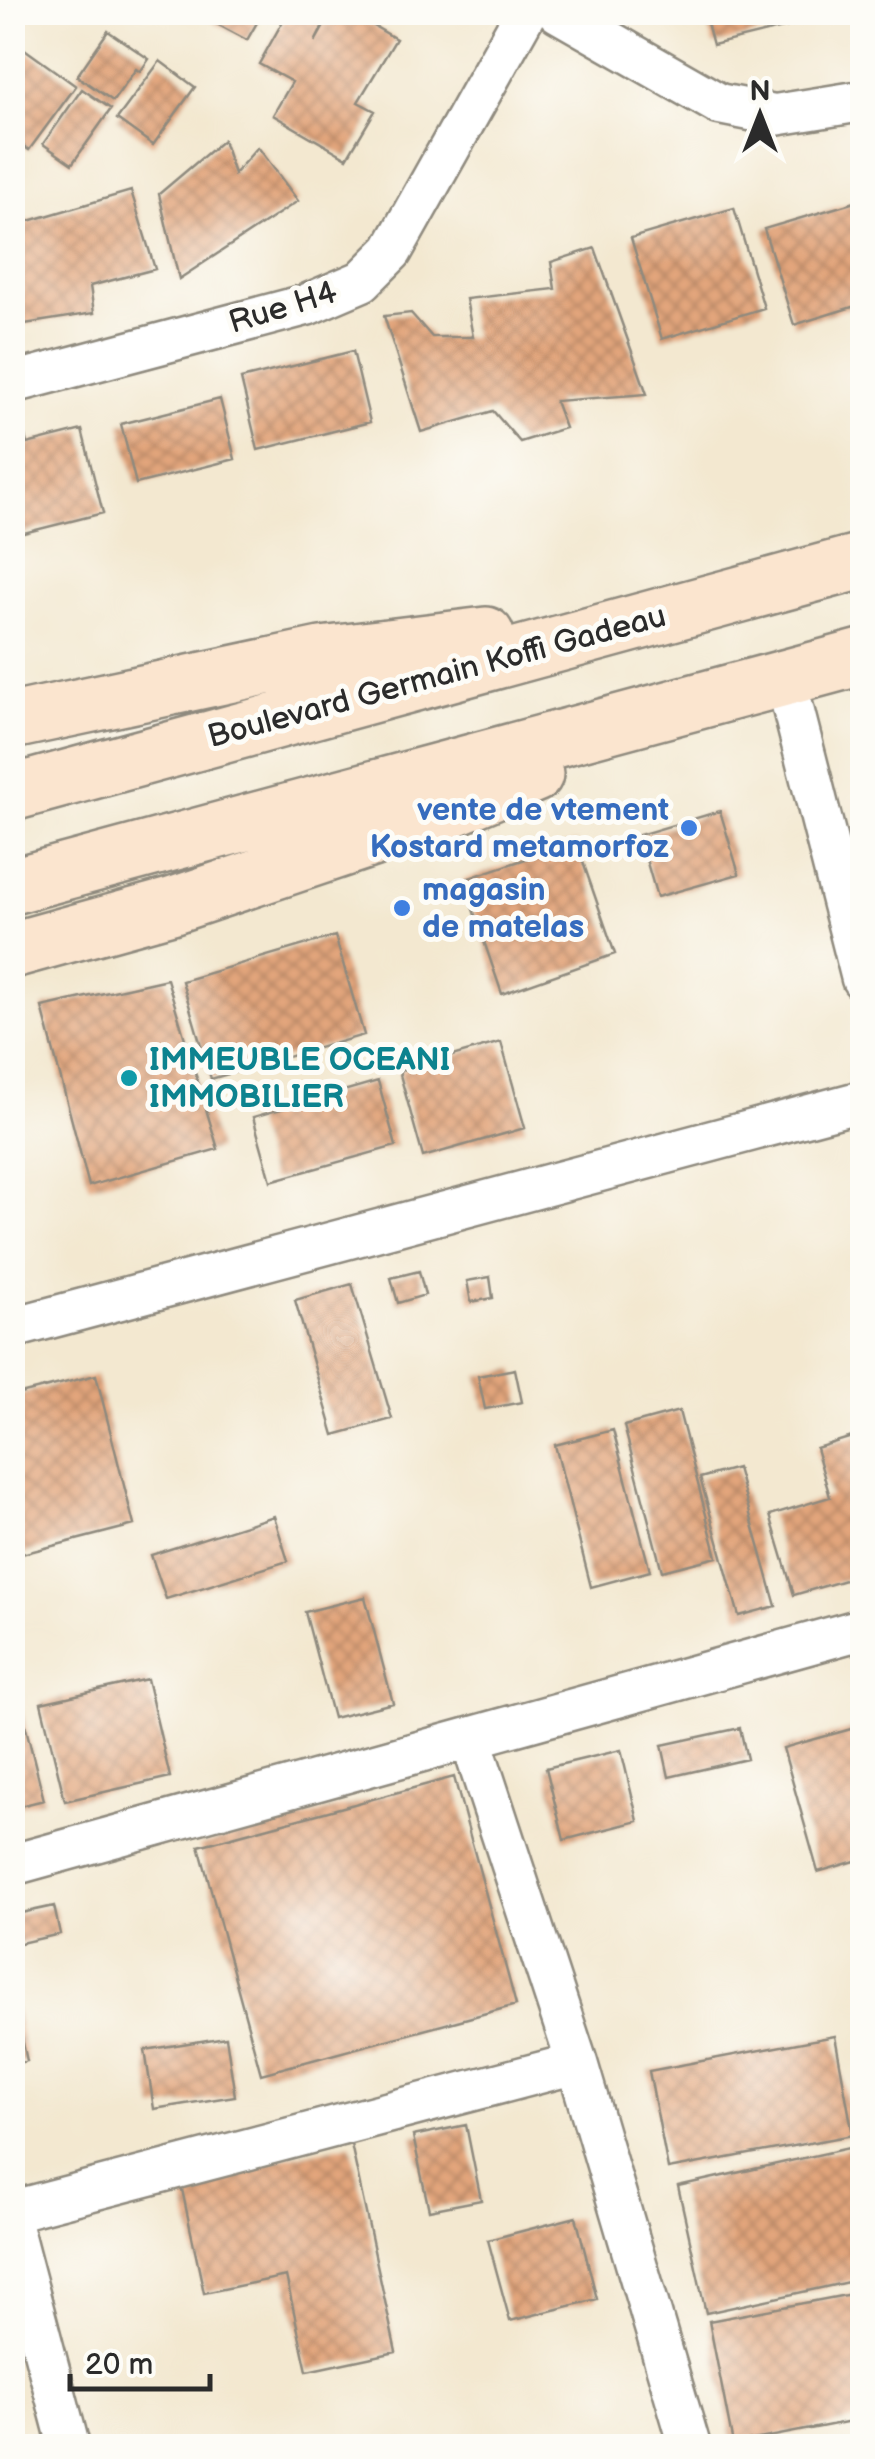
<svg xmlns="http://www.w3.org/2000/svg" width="875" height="2459" font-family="'Balsamiq Sans',sans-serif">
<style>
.building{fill:url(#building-cross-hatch)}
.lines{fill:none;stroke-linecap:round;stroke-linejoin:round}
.minor-casing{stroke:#8f8a7e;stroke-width:45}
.secondary-casing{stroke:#8f8a7e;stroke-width:60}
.minor{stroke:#fff;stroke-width:40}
.secondary{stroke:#fbe5cf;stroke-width:55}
.shop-dot{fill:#3f7fe0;stroke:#fdfcf7;stroke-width:4}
.culture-dot{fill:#0f9aa8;stroke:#fdfcf7;stroke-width:4}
.labels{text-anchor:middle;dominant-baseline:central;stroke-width:10;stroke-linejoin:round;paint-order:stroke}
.street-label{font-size:32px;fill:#2b2b2b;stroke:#fdfcf7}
.shop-label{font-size:32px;font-weight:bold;fill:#366cbe;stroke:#fdfcf7;text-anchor:end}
.culture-label{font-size:32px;font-weight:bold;fill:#0d838f;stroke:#fdfcf7;text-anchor:start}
</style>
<defs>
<pattern id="building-cross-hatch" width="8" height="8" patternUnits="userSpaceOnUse" patternTransform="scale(2.5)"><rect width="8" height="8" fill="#e2a57c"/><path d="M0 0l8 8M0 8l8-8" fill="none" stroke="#b78766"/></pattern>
</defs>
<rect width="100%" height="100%" fill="#fdfcf7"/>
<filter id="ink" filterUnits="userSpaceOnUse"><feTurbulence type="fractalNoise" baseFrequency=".01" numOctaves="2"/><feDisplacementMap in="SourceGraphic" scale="20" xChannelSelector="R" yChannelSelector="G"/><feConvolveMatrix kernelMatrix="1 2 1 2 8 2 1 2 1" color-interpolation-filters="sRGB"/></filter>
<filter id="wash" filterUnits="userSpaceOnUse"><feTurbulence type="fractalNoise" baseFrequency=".0048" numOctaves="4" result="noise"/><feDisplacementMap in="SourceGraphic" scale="40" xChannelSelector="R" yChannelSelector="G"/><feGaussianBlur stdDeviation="2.25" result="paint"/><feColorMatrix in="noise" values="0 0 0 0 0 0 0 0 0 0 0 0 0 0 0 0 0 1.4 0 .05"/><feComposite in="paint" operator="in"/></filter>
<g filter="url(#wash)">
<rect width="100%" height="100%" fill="#f3e8d0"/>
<g id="blocks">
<!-- building -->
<path class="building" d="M 194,12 L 263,12 L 247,40 Z
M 288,12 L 330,12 L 315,42 L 332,12 L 350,12 L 396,39 L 358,102 L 375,111 L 347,158 L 273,115 L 292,82 L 259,64 Z
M 603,12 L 628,12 L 619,24 Z
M 704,12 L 814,12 L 816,20 L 713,45 Z
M 108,31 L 149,59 L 140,72 L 136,69 L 113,101 L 77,76 Z
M 12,40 L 76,86 L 29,150 L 12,138 Z
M 160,61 L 195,87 L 153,145 L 117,119 Z
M 82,89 L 111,109 L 72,164 L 43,144 Z
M 223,140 L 234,174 L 258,147 L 298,201 L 179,279 L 159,194 Z
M 131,191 L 155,269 L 90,286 L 94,313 L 12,326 L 12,226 Z
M 862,200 L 862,304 L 794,325 L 764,229 Z
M 734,208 L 764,308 L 662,339 L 631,238 Z
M 595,248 L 647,394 L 555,401 L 565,428 L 520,442 L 493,411 L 421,432 L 384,316 L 411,313 L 432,337 L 473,337 L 466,299 L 555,289 L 551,262 Z
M 353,351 L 370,422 L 258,450 L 241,379 Z
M 220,399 L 235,459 L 136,484 L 121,424 Z
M 21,418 L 27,444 L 82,430 L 103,513 L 12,536 L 12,420 Z
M 720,811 L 739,874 L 657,897 L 639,835 Z
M 576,842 L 615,954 L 502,994 L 463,880 Z
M 335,936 L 364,1035 L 211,1079 L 182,981 Z
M 167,979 L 218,1149 L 89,1186 L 42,1007 Z
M 501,1042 L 525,1128 L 423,1157 L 399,1071 Z
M 378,1081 L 396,1146 L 271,1181 L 253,1117 Z
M 419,1271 L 425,1295 L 398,1303 L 391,1278 Z
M 490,1277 L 493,1298 L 471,1302 L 467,1281 Z
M 352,1284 L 392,1419 L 334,1435 L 295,1300 Z
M 515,1369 L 522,1402 L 485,1409 L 478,1376 Z
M 96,1375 L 134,1525 L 18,1555 L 12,1533 L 12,1396 Z
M 679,1411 L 717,1557 L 662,1571 L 624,1426 Z
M 613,1430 L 650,1571 L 591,1587 L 555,1445 Z
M 862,1434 L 862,1575 L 794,1595 L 770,1515 L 830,1497 L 816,1448 Z
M 737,1468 L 776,1606 L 739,1616 L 700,1478 Z
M 274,1516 L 288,1561 L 166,1599 L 151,1555 Z
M 365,1597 L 393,1703 L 333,1718 L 305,1612 Z
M 147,1679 L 170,1777 L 65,1801 L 41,1703 Z
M 19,1700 L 44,1800 L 12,1808 L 12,1702 Z
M 862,1726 L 862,1859 L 818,1872 L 783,1748 Z
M 740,1728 L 747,1759 L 669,1777 L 662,1745 Z
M 621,1750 L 638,1821 L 564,1840 L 546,1768 Z
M 454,1777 L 516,2005 L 261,2074 L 199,1846 Z
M 54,1906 L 60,1934 L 12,1945 L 12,1915 Z
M 12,1993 L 27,2061 L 12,2064 Z
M 835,2036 L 853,2135 L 668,2169 L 649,2071 Z
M 226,2037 L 235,2096 L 154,2109 L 145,2050 Z
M 466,2125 L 481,2200 L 429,2210 L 413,2136 Z
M 351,2144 L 396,2352 L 307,2371 L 286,2276 L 204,2293 L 180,2180 Z
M 862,2145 L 862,2279 L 706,2313 L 678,2186 Z
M 576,2217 L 597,2299 L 510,2321 L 488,2240 Z
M 862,2292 L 862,2419 L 733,2444 L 709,2321 Z
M 634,2440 L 635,2446 L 611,2446 L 611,2445 Z"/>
</g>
</g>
<g filter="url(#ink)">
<use href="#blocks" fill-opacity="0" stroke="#8f8a7e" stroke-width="2.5"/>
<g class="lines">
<defs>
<path id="minor" d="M 558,12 L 719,104 L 775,115 L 862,101
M 12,383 L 306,305 L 362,281 L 392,251 L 526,12
M 785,677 L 862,979
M 12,1328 L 862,1101
M 471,1740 L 577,2063 L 690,2446
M 12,1865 L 862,1629
M 12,2211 L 577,2063
M 12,2229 L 69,2446"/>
<path id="secondary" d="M 12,721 L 321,655 L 486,635
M 12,793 L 862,561
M 12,886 L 862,657
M 12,950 L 171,906 L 413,825 L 535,774"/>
</defs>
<!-- minor casing -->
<use href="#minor" class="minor-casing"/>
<!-- secondary casing -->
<use href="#secondary" class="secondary-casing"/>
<!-- minor -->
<use href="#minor" class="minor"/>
<!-- secondary -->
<use href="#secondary" class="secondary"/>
</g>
</g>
<!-- markers -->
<g class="shop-dot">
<circle cx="689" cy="828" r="10"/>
<circle cx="402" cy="908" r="10"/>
</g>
<circle class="culture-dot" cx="129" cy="1078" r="10"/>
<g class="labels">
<!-- street labels -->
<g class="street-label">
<text transform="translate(283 308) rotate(-17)">Rue H4</text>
<text transform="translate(437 677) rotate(-15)">Boulevard Germain Koffi Gadeau</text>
</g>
<!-- shop labels -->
<g class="shop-label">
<text x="669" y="810">vente de vtement<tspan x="669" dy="37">Kostard metamorfoz</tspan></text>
<text x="422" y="890" text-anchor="start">magasin<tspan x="422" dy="37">de matelas</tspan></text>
</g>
<!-- culture labels -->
<g class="culture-label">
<text x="149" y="1060">IMMEUBLE OCEANI<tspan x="149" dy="37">IMMOBILIER</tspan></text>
</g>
</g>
<!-- margin -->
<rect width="875" height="2459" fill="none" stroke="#fdfcf7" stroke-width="50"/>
<!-- north arrow -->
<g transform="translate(760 115)" stroke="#fdfcf7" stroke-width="8" paint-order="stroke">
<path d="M0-8L18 38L0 25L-18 38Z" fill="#2b2b2b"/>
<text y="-15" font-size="28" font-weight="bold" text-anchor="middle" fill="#2b2b2b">N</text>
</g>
<!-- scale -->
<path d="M70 2374v15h140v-15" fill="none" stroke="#2b2b2b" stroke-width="5"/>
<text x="85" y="2374" font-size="30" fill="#2b2b2b" stroke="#fdfcf7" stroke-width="8" paint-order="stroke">20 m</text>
</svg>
